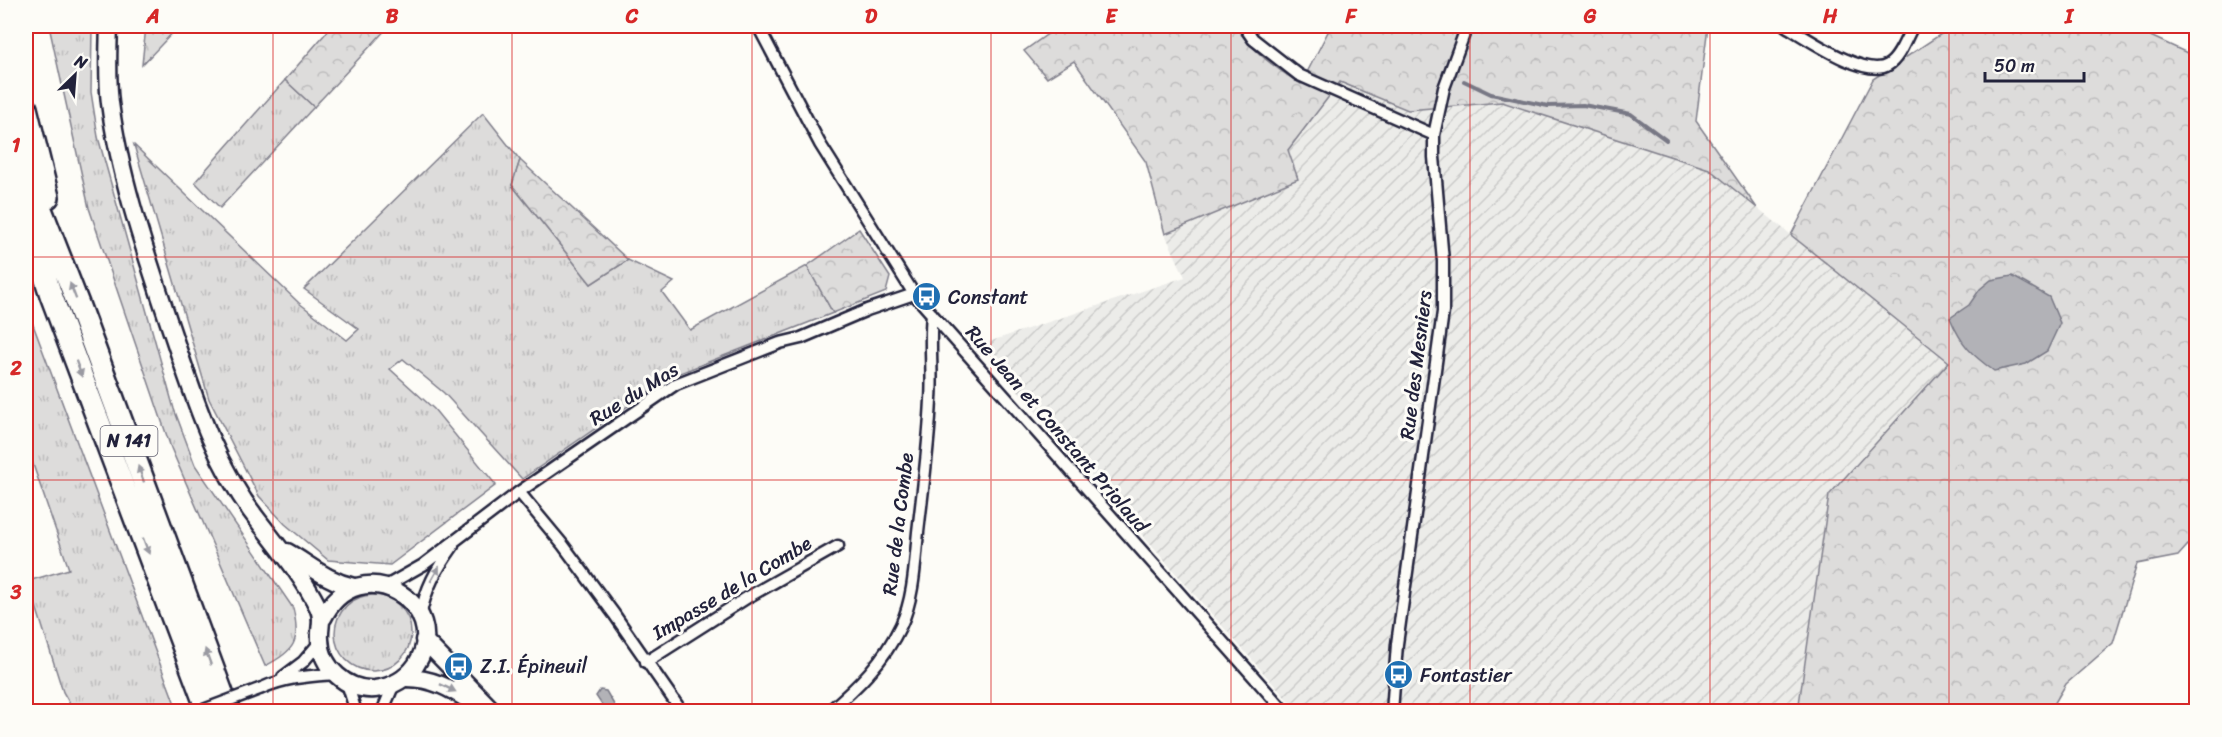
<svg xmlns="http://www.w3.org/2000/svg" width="2222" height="737" font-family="Sriracha,sans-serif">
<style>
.industrial{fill:url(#industrial-furrows)}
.grass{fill:url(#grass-tufts);stroke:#807f8b;stroke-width:1.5}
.forest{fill:url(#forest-crowns);stroke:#807f8b;stroke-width:1.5}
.water{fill:#b2b2b7;stroke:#787885;stroke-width:1.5}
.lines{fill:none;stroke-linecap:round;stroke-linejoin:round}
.stream{stroke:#787885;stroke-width:4}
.street-casing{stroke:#22223b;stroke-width:15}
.secondary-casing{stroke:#22223b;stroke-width:21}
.highway-casing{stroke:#22223b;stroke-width:26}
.street{stroke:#fdfcf7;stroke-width:10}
.secondary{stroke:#fdfcf7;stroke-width:16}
.highway{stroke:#fdfcf7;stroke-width:21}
.street-bridge-casing{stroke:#22223b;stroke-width:15;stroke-linecap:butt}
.street-bridge{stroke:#fdfcf7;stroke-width:10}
.oneway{fill:#9a9aa2}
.grid{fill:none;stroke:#d62828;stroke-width:1.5;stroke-opacity:0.55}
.labels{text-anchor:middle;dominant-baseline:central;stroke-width:6;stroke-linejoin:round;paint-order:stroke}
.shield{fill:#fdfcf7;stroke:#646373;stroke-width:1.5}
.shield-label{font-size:18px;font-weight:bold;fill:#22223b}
.poi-label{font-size:20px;fill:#22223b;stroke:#fdfcf7;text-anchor:start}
.street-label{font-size:20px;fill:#22223b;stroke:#fdfcf7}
.neatline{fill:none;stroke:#d62828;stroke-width:2}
.grid-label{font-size:20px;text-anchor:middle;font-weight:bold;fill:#d62828}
</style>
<defs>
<pattern id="industrial-furrows" width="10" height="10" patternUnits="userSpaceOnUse" patternTransform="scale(1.5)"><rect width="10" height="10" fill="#ecece9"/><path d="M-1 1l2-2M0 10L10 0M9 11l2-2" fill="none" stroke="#cacac9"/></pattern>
<pattern id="grass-tufts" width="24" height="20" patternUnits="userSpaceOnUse" patternTransform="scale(1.5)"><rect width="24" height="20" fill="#dddcdb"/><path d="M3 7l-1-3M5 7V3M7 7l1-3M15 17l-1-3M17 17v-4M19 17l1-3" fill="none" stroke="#bdbcbd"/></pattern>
<pattern id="forest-crowns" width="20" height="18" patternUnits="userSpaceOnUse" patternTransform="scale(1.5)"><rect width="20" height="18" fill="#dddcdb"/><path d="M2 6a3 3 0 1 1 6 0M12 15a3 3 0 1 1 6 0" fill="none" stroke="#bdbcbd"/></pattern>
</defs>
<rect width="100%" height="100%" fill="#fdfcf7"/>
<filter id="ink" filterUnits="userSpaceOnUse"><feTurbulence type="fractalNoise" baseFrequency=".0167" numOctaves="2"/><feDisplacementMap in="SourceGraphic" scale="12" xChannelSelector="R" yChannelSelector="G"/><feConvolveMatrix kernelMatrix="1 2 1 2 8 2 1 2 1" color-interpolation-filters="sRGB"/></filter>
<g filter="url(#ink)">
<!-- industrial -->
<path class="industrial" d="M 1339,82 L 1408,110 L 1502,102 L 1709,169 L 1950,362 L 1829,495 L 1798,711 L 1298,712 L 1120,510 L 979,345 L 1185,277 L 1165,234 L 1298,179 L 1288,150 Z"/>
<!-- grass -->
<path class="grass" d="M 49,26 L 92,26 L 91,92 L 98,137 L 174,409 L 195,465 L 293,608 C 301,641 295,651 265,666 L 171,448 L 89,208 Z
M 285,80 L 314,107 L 220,208 L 195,182 Z
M 483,113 L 520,160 L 512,185 L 591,284 L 628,260 L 674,282 L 662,292 L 690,330 L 807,266 L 833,313 L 670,377 L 522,479 L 444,393 L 403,359 L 390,369 L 434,409 L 496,485 L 390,565 L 328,560 L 285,524 L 259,496 L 209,399 L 134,145 L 299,303 L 347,340 L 359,329 L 304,289 Z
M 26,306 L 175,704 L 161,711 L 74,711 L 63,692 L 28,581 L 69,569 L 26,444 Z
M335 633a38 38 0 1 1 76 0a38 38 0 1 1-76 0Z"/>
<!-- forest -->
<path class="forest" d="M 146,26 L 179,26 L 142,65 Z
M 332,26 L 389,26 L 314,107 L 285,80 Z
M 1055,26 L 1236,26 C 1250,49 1278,70 1301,84 L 1331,26 L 1708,26 L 1696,121 L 1757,208 L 1709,169 L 1502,102 L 1408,110 L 1340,82 L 1288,150 L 1298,179 L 1165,234 L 1146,162 L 1074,61 L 1047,78 L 1024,51 L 1056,28 Z
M 1953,26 L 2133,26 L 2144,33 L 2196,57 L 2196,536 L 2178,556 L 2137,564 L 2113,643 L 2066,684 L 2050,711 L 1798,711 L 1829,495 L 1949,362 L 1791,235 L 1873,79 Z
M 520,160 L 628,260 L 591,284 L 512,185 Z
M 859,229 L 890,277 L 886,292 L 833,313 L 807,266 Z"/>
<!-- water -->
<path class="water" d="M 2012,276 L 2049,297 L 2060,323 L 2047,351 L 2026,364 L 1994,371 C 1971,354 1962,346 1950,318 L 1969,305 L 1980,289 L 1991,280 Z
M 600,690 L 606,691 L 616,708 L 611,711 L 606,711 L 596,696 Z"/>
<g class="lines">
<!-- stream -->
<path class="stream" d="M 1464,81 L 1491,94 L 1548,106 L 1583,105 L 1631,114 L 1666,140"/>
<defs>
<path id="street" d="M 758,26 L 820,144 L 914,294 L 1285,712
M 1244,26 L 1253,39 L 1299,75 L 1434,135
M 1786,26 C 1807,38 1865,79 1888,65 C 1900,58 1906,37 1913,26
M 519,492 L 563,545 L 614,614 L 682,712
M 386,586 L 423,565 L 519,492 L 676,384 L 780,343 L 801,338 L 867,310 L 914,294
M 420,617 C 426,587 436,570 453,546
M 646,662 L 748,597 L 838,546
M 283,677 L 303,662 L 320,642
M 347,683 L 356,712
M 262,688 C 286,677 309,676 335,674
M 382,712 L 394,684
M 828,712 C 858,687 884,661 901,625 C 914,598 915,562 918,532 C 923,488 929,444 931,400 C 933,371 929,343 932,314
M 1392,712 L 1397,644 L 1443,312 L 1443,261 L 1434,157 L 1434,135 L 1444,88 L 1467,26"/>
<path id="secondary" d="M 109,26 C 108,51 107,78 110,103 C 120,180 147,256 171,329 C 194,397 214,465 260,523 C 280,549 303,577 318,607 C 324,619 319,627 320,639 C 321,668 347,691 375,689 C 392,687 406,679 416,665 C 455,605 359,546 323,618
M 287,552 C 310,565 327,581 354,587
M 424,640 L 494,712
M 404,678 C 437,677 458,694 485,710"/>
<path id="highway" d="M 26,108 L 48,197
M 26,171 L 78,304 L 229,712
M 26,219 L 51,295 L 208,712"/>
</defs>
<!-- street casing -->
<use href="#street" class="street-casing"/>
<!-- secondary casing -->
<use href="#secondary" class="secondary-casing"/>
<!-- highway casing -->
<use href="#highway" class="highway-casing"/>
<!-- street -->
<use href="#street" class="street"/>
<!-- secondary -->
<use href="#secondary" class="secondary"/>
<!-- highway -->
<use href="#highway" class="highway"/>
<defs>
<path id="street-bridge" d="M 198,712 L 262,688"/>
</defs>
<!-- street-bridge casing -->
<use href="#street-bridge" class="street-bridge-casing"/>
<!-- street-bridge -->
<use href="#street-bridge" class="street-bridge"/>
</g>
<!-- one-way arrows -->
<defs><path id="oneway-solid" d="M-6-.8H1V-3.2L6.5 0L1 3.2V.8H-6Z" transform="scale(1.5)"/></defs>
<g class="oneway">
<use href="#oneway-solid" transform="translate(73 291) rotate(-111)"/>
<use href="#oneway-solid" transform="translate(79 369) rotate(69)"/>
<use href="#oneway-solid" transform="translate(141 474) rotate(-110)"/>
<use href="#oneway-solid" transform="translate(146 546) rotate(69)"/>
<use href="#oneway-solid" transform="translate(435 574) rotate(-60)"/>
<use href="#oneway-solid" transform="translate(208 657) rotate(-110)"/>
<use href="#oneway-solid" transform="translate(448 688) rotate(26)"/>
</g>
</g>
<!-- grid -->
<path class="grid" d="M 273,26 L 273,712M 512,26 L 512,712M 752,26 L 752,712M 991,26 L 991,712M 1231,26 L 1231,712M 1470,26 L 1470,712M 1710,26 L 1710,712M 1949,26 L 1949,712M 26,257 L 2196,257M 26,480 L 2196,480"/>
<!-- icons -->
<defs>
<symbol id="bus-disc" viewBox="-11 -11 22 22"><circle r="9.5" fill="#1f6fb2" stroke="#fdfcf7"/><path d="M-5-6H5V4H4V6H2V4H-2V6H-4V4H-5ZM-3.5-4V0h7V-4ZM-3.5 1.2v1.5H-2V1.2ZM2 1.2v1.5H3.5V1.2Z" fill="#fff"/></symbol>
</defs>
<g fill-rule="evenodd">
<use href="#bus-disc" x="910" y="280" width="33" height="33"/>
<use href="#bus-disc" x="442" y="650" width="33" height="33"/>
<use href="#bus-disc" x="1382" y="658" width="33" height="33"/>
</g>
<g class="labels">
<!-- shield labels -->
<rect class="shield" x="100.5" y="426" width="57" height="30" rx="4.5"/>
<g class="shield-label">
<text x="129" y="441">N 141</text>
</g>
<!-- poi labels -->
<g class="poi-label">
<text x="948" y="297">Constant</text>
<text x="480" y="666">Z.I. Épineuil</text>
<text x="1420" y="675">Fontastier</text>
</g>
<!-- street labels -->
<g class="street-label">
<text transform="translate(1416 365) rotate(-83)">Rue des Mesniers</text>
<text transform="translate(634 394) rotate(-32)">Rue du Mas</text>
<text transform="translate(1057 429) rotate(49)">Rue Jean et Constant Priolaud</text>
<text transform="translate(898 524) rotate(-83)">Rue de la Combe</text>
<text transform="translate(732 588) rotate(-31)">Impasse de la Combe</text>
</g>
</g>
<!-- margin -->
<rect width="2222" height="737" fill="none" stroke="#fdfcf7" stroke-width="66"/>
<!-- north arrow -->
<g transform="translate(75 75) rotate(25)" stroke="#fdfcf7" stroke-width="4.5" paint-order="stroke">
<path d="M0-4.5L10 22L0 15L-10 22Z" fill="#22223b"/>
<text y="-9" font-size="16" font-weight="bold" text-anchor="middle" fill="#22223b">N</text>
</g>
<!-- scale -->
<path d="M1985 72v9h99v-9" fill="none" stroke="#22223b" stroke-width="3"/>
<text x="1994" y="72" font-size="18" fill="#22223b" stroke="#fdfcf7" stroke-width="4.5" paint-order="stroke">50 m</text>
<rect x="33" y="33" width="2156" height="671" class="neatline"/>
<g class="grid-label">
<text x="153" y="23">A</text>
<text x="392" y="23">B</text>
<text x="632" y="23">C</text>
<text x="871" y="23">D</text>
<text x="1111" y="23">E</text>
<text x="1351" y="23">F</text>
<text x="1590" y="23">G</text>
<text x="1830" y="23">H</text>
<text x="2069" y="23">I</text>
<text x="16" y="152">1</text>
<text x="16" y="375">2</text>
<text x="16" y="599">3</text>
</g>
</svg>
